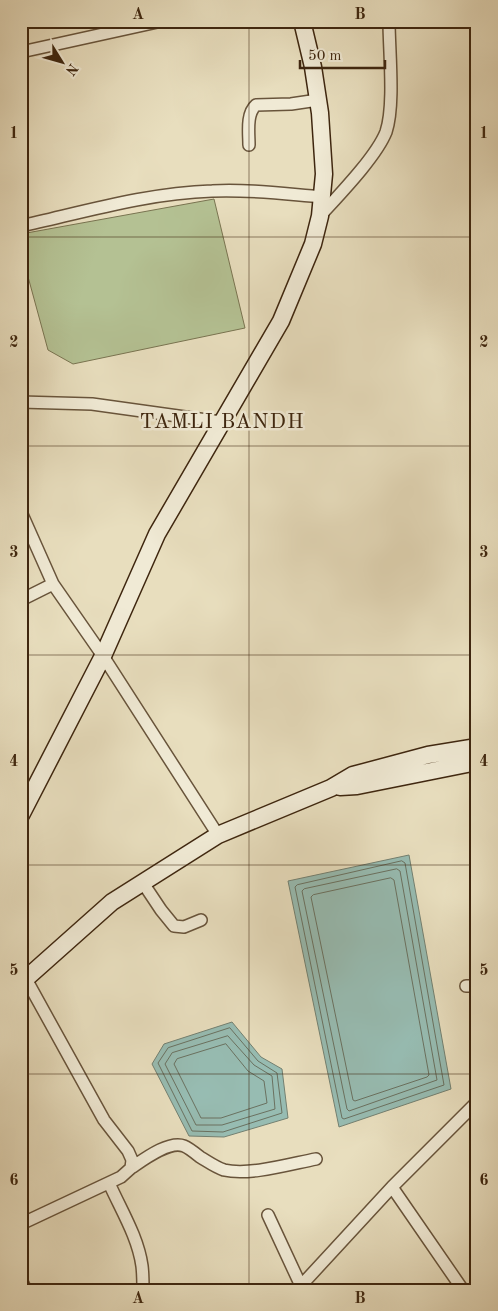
<svg xmlns="http://www.w3.org/2000/svg" width="498" height="1311" font-family="'Old Standard TT',serif">
<style>
.green{fill:#b4c193;stroke:#797451}
.water{fill:#97bcb2;stroke:#738071}
.lines{fill:none;stroke-linecap:round;stroke-linejoin:round}
.shore{stroke:#6a7160;stroke-width:1}
.street-casing{stroke:#68543b;stroke-width:14}
.secondary-casing{stroke:#3e260f;stroke-width:19}
.street{stroke:#f0ead5;stroke-width:11}
.secondary{stroke:#f0ead5;stroke-width:16}
.grid{fill:none;stroke:#3e260f;stroke-width:1;stroke-opacity:0.55}
.labels{text-anchor:middle;dominant-baseline:central;stroke-width:5;stroke-linejoin:round;paint-order:stroke}
.neighbourhood-label{font-size:21px;letter-spacing:1px;fill:#3e260f;stroke:#f0ead5}
.neatline{fill:none;stroke:#3e260f;stroke-width:2}
.grid-label{font-size:16px;text-anchor:middle;font-weight:bold;fill:#3e260f}
</style>
<rect width="100%" height="100%" fill="#e8debe"/>
<filter id="stains"><feTurbulence type="fractalNoise" baseFrequency=".004" numOctaves="4"/><feColorMatrix values="0 0 0 0 .2 0 0 0 0 .09 0 0 0 0 .02 0 0 0 .5 -.17"/></filter>
<radialGradient id="worn" r=".72"><stop offset=".6" stop-color="#630" stop-opacity="0"/><stop offset="1" stop-color="#630" stop-opacity=".3"/></radialGradient>
<!-- green -->
<path class="green" d="M 214,199 L 245,328 L 73,364 L 48,350 L 21,251 L 21,234 Z"/>
<!-- water -->
<path class="water" d="M 409,855 L 451,1089 L 339,1127 L 288,881 Z
M 232,1022 L 261,1057 L 282,1069 L 288,1118 L 224,1137 L 189,1136 L 152,1064 L 164,1044 Z"/>
<g class="lines">
<!-- shore -->
<path class="shore" d="M 402,861 L 405,863 L 444,1085 L 344,1119 L 342,1118 L 295,887 L 297,885 Z
M 397,869 L 400,871 L 437,1080 L 349,1111 L 347,1109 L 302,891 L 304,889 Z
M 391,878 L 394,880 L 429,1075 L 427,1077 L 355,1101 L 353,1100 L 311,897 L 313,895 Z
M 230,1028 L 258,1061 L 277,1073 L 282,1113 L 223,1132 L 192,1131 L 158,1063 L 168,1048 Z
M 228,1036 L 254,1065 L 272,1076 L 275,1109 L 222,1125 L 196,1125 L 165,1064 L 172,1053 Z
M 226,1044 L 248,1071 L 264,1081 L 267,1103 L 221,1118 L 201,1118 L 174,1064 L 177,1059 Z"/>
<defs>
<path id="street" d="M 21,52 L 162,21
M 249,145 C 249,133 246,114 256,105 L 291,104 L 318,100
M 320,216 C 339,195 376,157 386,132 C 395,105 389,51 389,21
M 21,226 C 84,212 147,193 212,191 C 248,189 285,194 322,197
M 21,402 L 92,404 L 221,422
M 21,512 L 53,584 L 103,656 L 218,835
M 21,600 L 53,584
M 143,883 L 161,910 L 174,926 L 184,927 L 201,920
M 466,986 L 477,986
M 131,1168 C 143,1160 169,1140 184,1146 C 189,1148 195,1153 200,1157 C 207,1161 215,1167 224,1170 C 249,1176 290,1164 316,1159
M 109,1183 C 121,1210 138,1237 142,1266 C 143,1274 143,1282 143,1290
M 392,1187 L 463,1290
M 268,1215 L 301,1286
M 21,1224 L 121,1177 L 131,1168 L 132,1160 L 128,1151 L 104,1120 L 26,979
M 21,1280 L 26,1290
M 297,1290 L 392,1187 L 477,1102"/>
<path id="secondary" d="M 340,787 L 357,786 L 477,762
M 21,815 L 103,656 L 157,534 L 281,321 L 313,244 L 320,216 L 324,174 L 320,113 L 313,67 L 302,21
M 21,983 L 112,902 L 218,835 L 331,788 L 353,775 L 428,755 L 477,747"/>
</defs>
<!-- street casing -->
<use href="#street" class="street-casing"/>
<!-- secondary casing -->
<use href="#secondary" class="secondary-casing"/>
<!-- street -->
<use href="#street" class="street"/>
<!-- secondary -->
<use href="#secondary" class="secondary"/>
</g>
<!-- grid -->
<path class="grid" d="M 249,21 L 249,1290M 21,237 L 477,237M 21,446 L 477,446M 21,655 L 477,655M 21,865 L 477,865M 21,1074 L 477,1074"/>
<g class="labels">
<!-- neighbourhood labels -->
<g class="neighbourhood-label">
<text x="222" y="422">TAMLI BANDH</text>
</g>
</g>
<!-- margin -->
<rect width="498" height="1311" fill="none" stroke="#e8debe" stroke-width="55"/>
<!-- north arrow -->
<g transform="translate(62 62) rotate(127)" stroke="#f0ead5" stroke-width="4" paint-order="stroke">
<path d="M0-4L9 19L0 12L-9 19Z" fill="#3e260f"/>
<text y="-8" font-size="14" font-weight="bold" text-anchor="middle" fill="#3e260f">N</text>
</g>
<!-- scale -->
<path d="M300 60v8h85v-8" fill="none" stroke="#3e260f" stroke-width="2.5"/>
<text x="308" y="60" font-size="15" fill="#3e260f" stroke="#f0ead5" stroke-width="4" paint-order="stroke">50 m</text>
<rect x="28" y="28" width="442" height="1256" class="neatline"/>
<g class="grid-label">
<text x="138" y="19">A</text>
<text x="360" y="19">B</text>
<text x="14" y="138">1</text>
<text x="484" y="138">1</text>
<text x="14" y="347">2</text>
<text x="484" y="347">2</text>
<text x="14" y="557">3</text>
<text x="484" y="557">3</text>
<text x="14" y="766">4</text>
<text x="484" y="766">4</text>
<text x="14" y="975">5</text>
<text x="484" y="975">5</text>
<text x="14" y="1185">6</text>
<text x="484" y="1185">6</text>
<text x="138" y="1303">A</text>
<text x="360" y="1303">B</text>
</g>
<rect width="100%" height="100%" filter="url(#stains)"/>
<rect width="100%" height="100%" fill="url(#worn)"/>
</svg>
